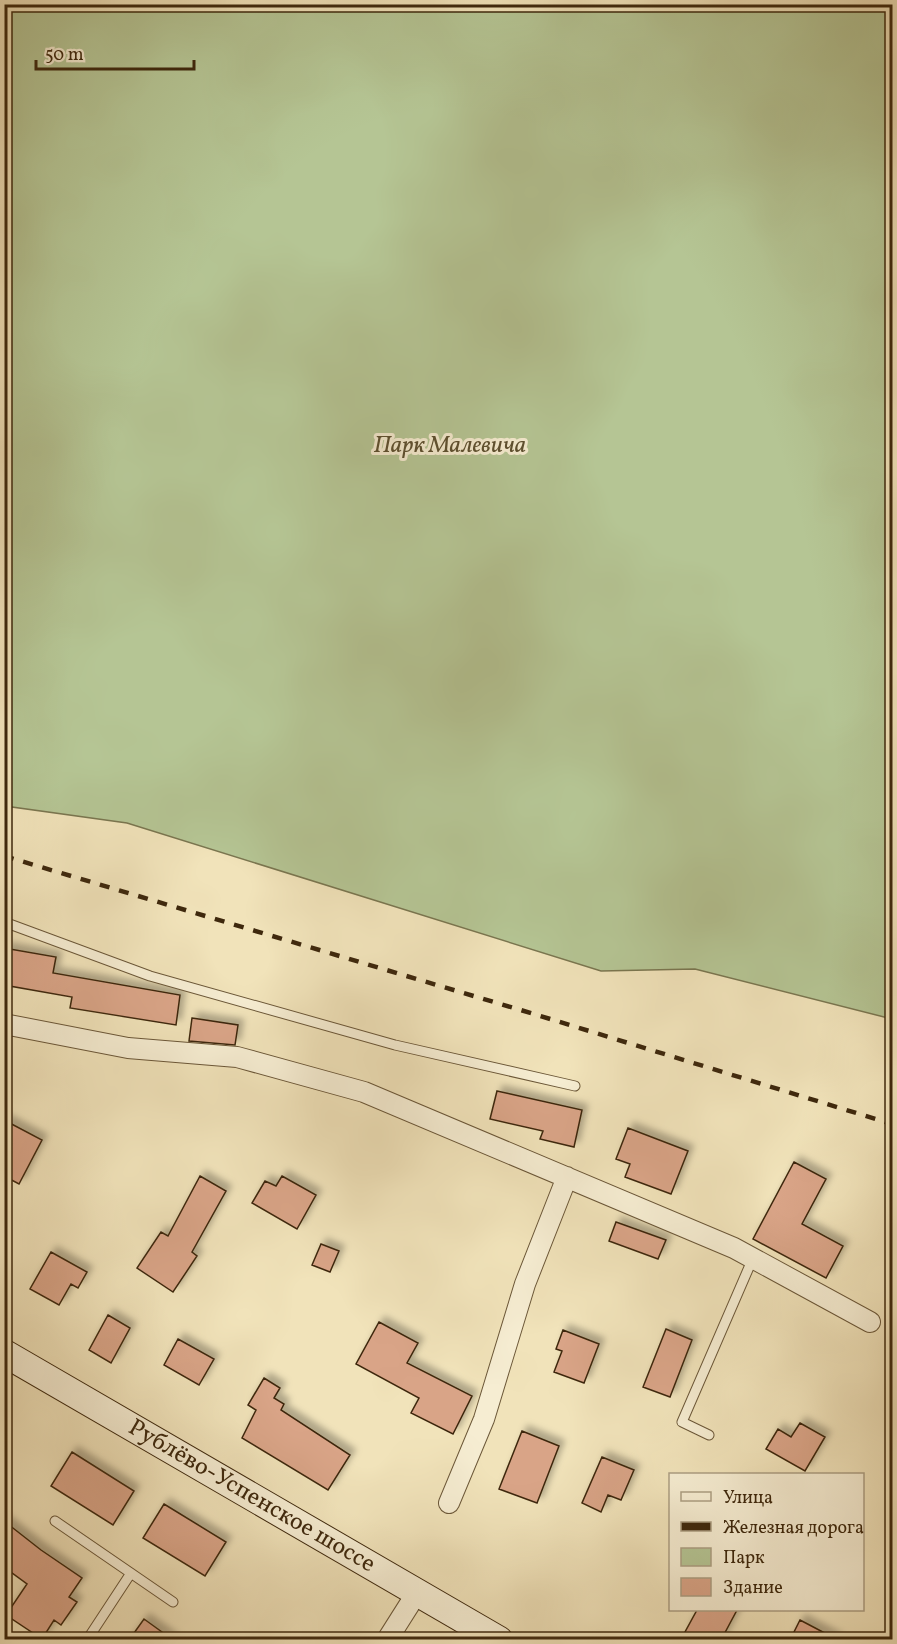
<svg xmlns="http://www.w3.org/2000/svg" width="897" height="1644" font-family="Vollkorn,serif">
<style>
.green{fill:#b5c594;stroke:#7a7650;stroke-width:1.5}
.building{fill:#d9a487;stroke:#3e280d;stroke-width:1.5;filter:url(#shadow)}
.lines{fill:none;stroke-linecap:round;stroke-linejoin:round}
.lane-casing{stroke:#6b5738;stroke-width:11}
.street-casing{stroke:#6b5738;stroke-width:22}
.secondary-casing{stroke:#3e280d;stroke-width:29}
.lane{stroke:#f6edd2;stroke-width:9}
.street{stroke:#f6edd2;stroke-width:20}
.secondary{stroke:#f6edd2;stroke-width:27}
.rail{stroke:#3e280d;stroke-width:4.5;stroke-dasharray:10 10;stroke-linecap:butt}
.labels{text-anchor:middle;dominant-baseline:central;stroke-width:6;stroke-linejoin:round;paint-order:stroke}
.park-label{font-size:24px;font-style:italic;fill:#5c4f2f;stroke:#f6edd2}
.street-label{font-size:24px;fill:#3e280d;stroke:#f6edd2}
</style>
<defs>
<filter id="shadow"><feDropShadow dx="5.5" dy="-5.5" stdDeviation="3" flood-color="#0004"/></filter>
</defs>
<rect width="100%" height="100%" fill="#f1e3ba"/>
<filter id="stains"><feTurbulence type="fractalNoise" baseFrequency=".00333" numOctaves="4"/><feColorMatrix values="0 0 0 0 .2 0 0 0 0 .09 0 0 0 0 .02 0 0 0 .5 -.17"/></filter>
<radialGradient id="worn" r=".72"><stop offset=".6" stop-color="#630" stop-opacity="0"/><stop offset="1" stop-color="#630" stop-opacity=".3"/></radialGradient>
<!-- green -->
<path class="green" d="M 5,4 L 892,5 L 892,1019 L 695,969 L 601,971 L 127,823 L 5,806 Z"/>
<!-- building -->
<path class="building" d="M 4,948 L 56,957 L 53,973 L 180,995 L 176,1025 L 70,1008 L 72,997 L 4,985 Z
M 192,1018 L 238,1025 L 235,1045 L 189,1041 Z
M 497,1091 L 582,1110 L 574,1147 L 540,1139 L 543,1131 L 490,1119 Z
M 4,1120 L 42,1140 L 19,1184 L 4,1176 Z
M 628,1128 L 688,1151 L 671,1194 L 625,1177 L 630,1164 L 616,1159 Z
M 794,1162 L 826,1179 L 802,1224 L 843,1246 L 826,1278 L 753,1239 Z
M 200,1176 L 226,1191 L 192,1252 L 197,1256 L 173,1292 L 137,1268 L 161,1232 L 168,1236 Z
M 282,1176 L 316,1195 L 297,1229 L 252,1203 L 265,1181 L 276,1186 Z
M 616,1222 L 666,1240 L 658,1259 L 609,1241 Z
M 321,1244 L 339,1251 L 330,1272 L 312,1265 Z
M 51,1252 L 87,1272 L 78,1288 L 71,1284 L 59,1305 L 30,1289 Z
M 108,1315 L 130,1328 L 111,1363 L 89,1350 Z
M 379,1322 L 418,1343 L 407,1363 L 472,1396 L 453,1434 L 411,1413 L 419,1398 L 356,1364 Z
M 666,1329 L 692,1340 L 670,1397 L 643,1387 Z
M 563,1330 L 599,1344 L 584,1383 L 554,1372 L 562,1351 L 556,1349 Z
M 178,1339 L 214,1359 L 199,1385 L 164,1365 Z
M 264,1378 L 280,1388 L 274,1398 L 284,1404 L 281,1410 L 350,1455 L 328,1490 L 242,1438 L 256,1410 L 248,1405 Z
M 800,1423 L 825,1437 L 805,1471 L 766,1449 L 778,1429 L 791,1437 Z
M 522,1431 L 559,1446 L 537,1503 L 499,1489 Z
M 72,1452 L 134,1491 L 113,1525 L 51,1486 Z
M 602,1457 L 634,1470 L 621,1500 L 608,1495 L 601,1512 L 582,1503 Z
M 164,1504 L 226,1542 L 205,1576 L 143,1538 Z
M 4,1521 L 41,1550 L 82,1578 L 69,1597 L 77,1602 L 61,1625 L 54,1620 L 42,1639 L 6,1615 L 27,1584 L 4,1567 Z
M 697,1610 L 737,1610 L 721,1640 L 701,1640 L 685,1632 Z
M 144,1619 L 173,1640 L 129,1640 Z
M 800,1620 L 838,1640 L 790,1640 Z"/>
<g class="lines">
<defs>
<path id="lane" d="M 4,922 L 150,976 L 395,1045 L 575,1086
M 709,1435 L 682,1422 L 753,1258
M 55,1521 L 173,1602
M 87,1640 L 131,1573"/>
<path id="street" d="M 4,1024 L 128,1048 L 237,1057 L 364,1092 L 734,1248 L 870,1322
M 449,1503 L 484,1419 L 525,1284 L 567,1177
M 387,1640 L 418,1591"/>
<g id="secondary">
<path id="s1" d="M 4,1353 L 499,1640"/>
</g>
</defs>
<!-- lane casing -->
<use href="#lane" class="lane-casing"/>
<!-- street casing -->
<use href="#street" class="street-casing"/>
<!-- secondary casing -->
<use href="#secondary" class="secondary-casing"/>
<!-- lane -->
<use href="#lane" class="lane"/>
<!-- street -->
<use href="#street" class="street"/>
<!-- secondary -->
<use href="#secondary" class="secondary"/>
<!-- rail -->
<path class="rail" d="M 4,856 L 534,1014 L 892,1124"/>
</g>
<g class="labels">
<!-- park labels -->
<g class="park-label">
<text x="450" y="446">Парк Малевича</text>
</g>
<!-- street labels -->
<g class="street-label">
<text stroke="none"><textPath href="#s1" startOffset="286">Рублёво-Успенское шоссе</textPath></text>
</g>
</g>
<!-- margin -->
<rect width="897" height="1644" fill="none" stroke="#f1e3ba" stroke-width="24"/>
<rect x="6" y="6" width="885" height="1632" fill="none" stroke="#3e280d" stroke-width="3"/>
<rect x="12" y="12" width="873" height="1620" fill="none" stroke="#3e280d" stroke-width="1.5"/>
<!-- legend -->
<rect x="669" y="1473" width="195" height="138" fill="#f6edd2" stroke="#ac9e83" stroke-width="1.5"/>
<rect x="681" y="1492" width="30" height="9" fill="#f6edd2" stroke="#ac9e83" stroke-width="1.5"/>
<text x="723" y="1503" font-size="18" fill="#3e280d">Улица</text>
<rect x="681" y="1522" width="30" height="9" fill="#3e280d" stroke="#ac9e83" stroke-width="1.5"/>
<text x="723" y="1533" font-size="18" fill="#3e280d">Железная дорога</text>
<rect x="681" y="1548" width="30" height="18" fill="#b5c594" stroke="#ac9e83" stroke-width="1.5"/>
<text x="723" y="1563" font-size="18" fill="#3e280d">Парк</text>
<rect x="681" y="1578" width="30" height="18" fill="#d9a487" stroke="#ac9e83" stroke-width="1.5"/>
<text x="723" y="1593" font-size="18" fill="#3e280d">Здание</text>
<!-- scale -->
<path d="M36 60v9h158v-9" fill="none" stroke="#3e280d" stroke-width="3"/>
<text x="45" y="60" font-size="18" fill="#3e280d" stroke="#f6edd2" stroke-width="4.5" paint-order="stroke">50 m</text>
<rect width="100%" height="100%" filter="url(#stains)"/>
<rect width="100%" height="100%" fill="url(#worn)"/>
</svg>
